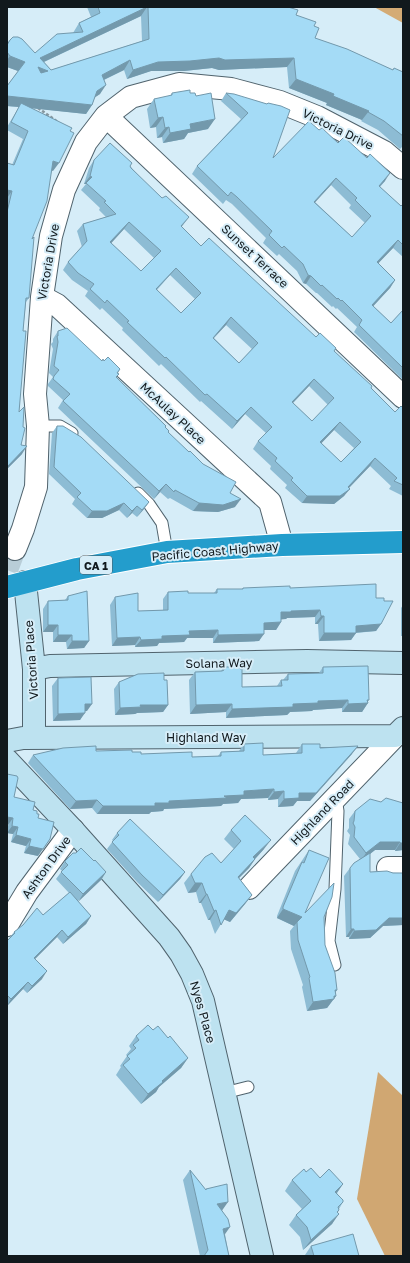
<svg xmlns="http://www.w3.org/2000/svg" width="410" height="1263" font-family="'Golos Text',sans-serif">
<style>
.forest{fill:#d0a772}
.water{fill:#d4ab75}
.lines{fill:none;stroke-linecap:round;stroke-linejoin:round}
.street-tunnel{stroke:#b8cdd7;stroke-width:22;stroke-dasharray:22 11;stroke-linecap:butt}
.lane-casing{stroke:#50636d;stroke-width:13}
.street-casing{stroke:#50636d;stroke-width:24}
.secondary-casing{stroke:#50636d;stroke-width:24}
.highway-casing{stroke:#fff;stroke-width:24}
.path{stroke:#86979f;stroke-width:2.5;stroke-dasharray:3 2;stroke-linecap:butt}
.lane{stroke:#fff;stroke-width:11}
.street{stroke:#fff;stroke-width:22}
.secondary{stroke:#bde2f0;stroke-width:22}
.highway{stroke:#239dcc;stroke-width:22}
.wall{fill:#8dbcd4;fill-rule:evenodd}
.shaded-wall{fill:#7399ac}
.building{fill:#a4dbf6;stroke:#7399ac;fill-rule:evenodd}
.labels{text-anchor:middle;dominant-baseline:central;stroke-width:4;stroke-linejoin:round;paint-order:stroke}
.shield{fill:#d6edf8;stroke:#4c595f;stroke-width:1}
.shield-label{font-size:11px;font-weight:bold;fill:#11191d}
.street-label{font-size:12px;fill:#11191d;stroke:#d6edf8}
</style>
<rect width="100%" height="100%" fill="#d6edf8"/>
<!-- forest -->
<path class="forest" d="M 378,1072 L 403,1096 L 403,1256 L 385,1256 L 357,1199 Z"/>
<!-- water -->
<path class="water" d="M 374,7 L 403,7 L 403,23 Z"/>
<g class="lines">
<!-- street-tunnel -->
<path class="street-tunnel" d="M 7,570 L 15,549"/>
<defs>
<path id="lane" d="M 38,426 L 60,426 L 72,433
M 138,493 L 149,504 L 162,523 L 167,552
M 335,965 L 329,941 L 335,889 L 338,811 L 336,798
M 224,1093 L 248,1087"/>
<path id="street" d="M 106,116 L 403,397
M 42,297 L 57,305 L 270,502 L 282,545
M 15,549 L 23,529 L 36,487 L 38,426 L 35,394 L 42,297 L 51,236 L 64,190 L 86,142 L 106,116 L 131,97 L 179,84 L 231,89 L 280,102 L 317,117 L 384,152 L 403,168
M 388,868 L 403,868
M 249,888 L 395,736
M 7,925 L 27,892 L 73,830"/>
<path id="secondary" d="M 25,582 L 34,669 L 34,738
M 34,669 L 50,666 L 307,661 L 403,663
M 7,741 L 23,738 L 395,736 L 403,728
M 7,760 L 73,830 L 169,937 L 181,954 L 192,974 L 203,1001 L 262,1256"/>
<path id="highway" d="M 7,587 L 77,569 L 167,552 L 282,545 L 403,542"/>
</defs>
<!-- lane casing -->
<use href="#lane" class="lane-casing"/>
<!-- street casing -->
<use href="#street" class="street-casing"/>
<!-- secondary casing -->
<use href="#secondary" class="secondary-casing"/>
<!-- highway casing -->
<use href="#highway" class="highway-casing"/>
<!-- path -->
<path class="path" d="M 38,108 L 58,122"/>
<!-- lane -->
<use href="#lane" class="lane"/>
<!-- street -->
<use href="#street" class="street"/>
<!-- secondary -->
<use href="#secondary" class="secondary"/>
<!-- highway -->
<use href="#highway" class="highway"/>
</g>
<!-- wall -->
<path class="wall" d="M 87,7 L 288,7 L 296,15 L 314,26 L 315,38 L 393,70 L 403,72 L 403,149 L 402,147 L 400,149 L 378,130 L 361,121 L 362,120 L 326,105 L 327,103 L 289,88 L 287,67 L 219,70 L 212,68 L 184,71 L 151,71 L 127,79 L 124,70 L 104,80 L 100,94 L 95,97 L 92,105 L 86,114 L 32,108 L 53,171 L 52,170 L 32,239 L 29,298 L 26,302 L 23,331 L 19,412 L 22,454 L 7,469 L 7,163 L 12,165 L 23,139 L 7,130 L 7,127 L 19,107 L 7,106 L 7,86 L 18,71 L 7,67 L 7,43 L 10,40 L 35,53 L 73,33 L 79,23 L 91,17 ZM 141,16 L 142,41 L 51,70 L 44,62 Z
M 172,93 L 190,93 L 196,96 L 208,129 L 188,133 L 184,139 L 163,143 L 162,137 L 157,138 L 156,127 L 150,128 L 147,109 L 154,99 L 170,96 Z
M 226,93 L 267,104 L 273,158 L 319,130 L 338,143 L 385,181 L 380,187 L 401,206 L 403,204 L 403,257 L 393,248 L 378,263 L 395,280 L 390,288 L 373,306 L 391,323 L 403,310 L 403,380 L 354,332 L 357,327 L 337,308 L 336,309 L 333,306 L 332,307 L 317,293 L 316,293 L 306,284 L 303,283 L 297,271 L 279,254 L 277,256 L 263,243 L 266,238 L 232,204 L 226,200 L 223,204 L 192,174 L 197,166 L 241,119 L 221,101 ZM 331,185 L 351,205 L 349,208 L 365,223 L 352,237 L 315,202 Z
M 94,160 L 130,166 L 183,225 L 181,226 L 201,246 L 316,337 L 334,351 L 395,412 L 403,408 L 403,496 L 389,489 L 391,486 L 370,466 L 349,488 L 344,496 L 334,504 L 302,503 L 285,488 L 287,485 L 270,469 L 271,466 L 253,449 L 258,441 L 266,433 L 245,414 L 232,429 L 201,401 L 200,402 L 161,364 L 159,366 L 122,330 L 123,328 L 102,308 L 100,310 L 85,296 L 88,291 L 72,280 L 63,270 L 68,262 L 82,247 L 77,231 L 83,224 L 106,217 L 99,210 L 100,208 L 81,190 L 86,184 L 84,184 L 89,168 ZM 124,229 L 154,258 L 141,271 L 111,243 ZM 170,275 L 195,299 L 181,313 L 157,290 ZM 226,325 L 252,349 L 239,363 L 214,338 ZM 309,386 L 328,405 L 312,421 L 293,403 ZM 334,430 L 354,448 L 341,462 L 321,443 Z
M 58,331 L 102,361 L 104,361 L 120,369 L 118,373 L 119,374 L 116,378 L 166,426 L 165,428 L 168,433 L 230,493 L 235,507 L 218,512 L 193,511 L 170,498 L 168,499 L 160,492 L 154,499 L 58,408 L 63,400 L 48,386 L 48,384 L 53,377 L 49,373 L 53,349 L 51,344 L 53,342 L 53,339 Z
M 57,426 L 149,502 L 144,509 L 137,517 L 132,513 L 127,518 L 119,510 L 102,518 L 87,518 L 72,504 L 75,499 L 49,474 L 52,433 Z
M 243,588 L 290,588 L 376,598 L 381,624 L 376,631 L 356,633 L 351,640 L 319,641 L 318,624 L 315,624 L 315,617 L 287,618 L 286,619 L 281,619 L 281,622 L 276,630 L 264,630 L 259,641 L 213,643 L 213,638 L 187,638 L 184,642 L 159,643 L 157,646 L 135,647 L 135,645 L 112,646 L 110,605 L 115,597 L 138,611 L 163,610 L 163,599 L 168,592 L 188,593 L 214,593 L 217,589 L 242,589 Z
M 68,596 L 89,641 L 84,648 L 67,649 L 66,642 L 53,642 L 53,632 L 43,632 L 43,609 L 48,601 L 65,600 Z
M 403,605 L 403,636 L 401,636 L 401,608 Z
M 224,667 L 242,687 L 277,686 L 281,680 L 283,680 L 288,674 L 319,673 L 323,667 L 368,702 L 362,712 L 342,712 L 342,708 L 313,710 L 312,711 L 290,712 L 287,715 L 226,718 L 226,712 L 190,714 L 189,680 L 195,672 L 221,671 Z
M 58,678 L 87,711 L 85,711 L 80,720 L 53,721 L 52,686 Z
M 164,680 L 168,705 L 163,712 L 137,713 L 135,714 L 115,715 L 114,689 L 119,682 Z
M 244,744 L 263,755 L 296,753 L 302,744 L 352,754 L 310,801 L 297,801 L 293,806 L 278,807 L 278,799 L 268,800 L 268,798 L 241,799 L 238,803 L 223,804 L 221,806 L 164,809 L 163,811 L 151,812 L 149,814 L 97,814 L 92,808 L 70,809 L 28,763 L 33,755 L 96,751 L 132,752 L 141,754 L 192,757 L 218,756 L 221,752 L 239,751 Z
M 14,797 L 33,810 L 37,814 L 38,818 L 38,856 L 24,853 L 26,846 L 11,842 L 13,834 L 7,833 L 7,831 Z
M 386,798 L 403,850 L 395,851 L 395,850 L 375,850 L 370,854 L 370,872 L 403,873 L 403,925 L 383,926 L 370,938 L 349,939 L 349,937 L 346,937 L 344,876 L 350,868 L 360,859 L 348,844 L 350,835 L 347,831 L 349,828 L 349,819 L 355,811 L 381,802 Z
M 231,830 L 264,849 L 255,859 L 249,868 L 239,878 L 252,895 L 245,904 L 230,922 L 224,919 L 215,934 L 210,920 L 208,920 L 201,903 L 199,903 L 196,892 L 188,893 L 184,883 L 191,874 L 221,863 L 234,849 L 224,839 Z
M 117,833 L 185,872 L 180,879 L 158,902 L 137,882 L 107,849 L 113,841 L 112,840 Z
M 309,850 L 305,913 L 324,917 L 325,945 L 337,990 L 335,992 L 336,996 L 327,1008 L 307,1011 L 302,987 L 303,985 L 291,949 L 290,931 L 294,926 L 277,918 L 277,916 L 295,871 Z
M 65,861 L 106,872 L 101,880 L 78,901 L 91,916 L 86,924 L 63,944 L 57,937 L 35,959 L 42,979 L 27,993 L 23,989 L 7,1006 L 7,941 L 14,932 L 43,915 L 69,893 L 56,879 L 62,871 L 60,869 Z
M 153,1030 L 168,1038 L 188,1058 L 181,1068 L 159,1087 L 156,1092 L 141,1104 L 116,1075 L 121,1067 L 120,1066 L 127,1056 L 126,1055 L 131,1049 L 129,1046 L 136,1036 Z
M 190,1170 L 222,1211 L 225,1234 L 229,1256 L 200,1256 L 183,1180 Z
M 306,1172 L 320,1178 L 343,1184 L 337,1193 L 343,1202 L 339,1209 L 339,1210 L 332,1224 L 303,1250 L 300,1237 L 289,1225 L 296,1215 L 302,1209 L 285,1191 L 292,1180 Z
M 311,1246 L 359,1256 L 305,1256 L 305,1255 Z"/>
<!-- shaded-wall -->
<path class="shaded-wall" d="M 147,7 L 141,16 L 33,67 L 40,58 Z
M 10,56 L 25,62 L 18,71 L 7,67 L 7,60 Z
M 219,58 L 294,58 L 287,67 L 219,70 L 212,68 L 184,71 L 151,71 L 127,79 L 133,70 L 158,62 Z
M 130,60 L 124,70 L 95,84 L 102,75 Z
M 38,67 L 48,71 L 42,80 Z
M 296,79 L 334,94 L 369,111 L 362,120 L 326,105 L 327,103 L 289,88 Z
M 106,85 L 100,94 L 91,100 L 97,91 Z
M 7,96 L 92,105 L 86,114 L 19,107 L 21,103 L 19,107 L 7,106 Z
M 163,117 L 156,127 L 150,128 L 158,118 Z
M 215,119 L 208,129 L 188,133 L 184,139 L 163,143 L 170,133 L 190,124 Z
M 169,127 L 162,137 L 157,138 L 165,128 Z
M 53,161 L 59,163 L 53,171 L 48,169 Z
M 390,173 L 385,181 L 373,193 L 379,186 Z
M 90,176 L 92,177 L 86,184 L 84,184 Z
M 336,178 L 331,185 L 309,209 L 314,202 Z
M 7,190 L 12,191 L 7,198 Z
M 189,217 L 183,225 L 175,233 L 181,226 Z
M 129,222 L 124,229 L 105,250 L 110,242 Z
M 398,240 L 393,248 L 372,270 L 377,262 Z
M 176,268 L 170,275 L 150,296 L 156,289 Z
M 308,275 L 311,276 L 306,284 L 303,283 Z
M 395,280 L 390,288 L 367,313 L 372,305 Z
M 231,317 L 226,325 L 207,345 Z
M 314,379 L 309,386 L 286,410 L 292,402 Z
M 251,407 L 245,414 L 232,429 L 237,421 Z
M 340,422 L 334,430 L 315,450 L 320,442 Z
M 27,446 L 22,454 L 7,469 L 7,467 Z
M 375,458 L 370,466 L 344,493 L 350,489 L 344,496 L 334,504 L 302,503 L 307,496 L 348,487 Z
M 166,484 L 160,492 L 154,499 L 159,491 Z
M 241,499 L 235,507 L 218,512 L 193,511 L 199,503 Z
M 149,502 L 144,509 L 137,517 L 142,510 Z
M 124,503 L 119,510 L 102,518 L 87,518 L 92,511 Z
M 137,506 L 132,513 L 127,518 L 132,511 Z
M 320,610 L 315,617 L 287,618 L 286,619 L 276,620 L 281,612 L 291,611 Z
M 321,616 L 324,616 L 318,624 L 315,624 Z
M 281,622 L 276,630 L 259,630 L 264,623 Z
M 381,624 L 376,631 L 351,633 L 356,626 Z
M 48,625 L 58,625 L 53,632 L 43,632 Z
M 218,630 L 213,638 L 187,638 L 184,642 L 159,643 L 157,646 L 135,647 L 141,640 L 189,631 Z
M 324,633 L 356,633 L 351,640 L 319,641 Z
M 264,634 L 259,641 L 213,643 L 218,635 Z
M 58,635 L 72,635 L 66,642 L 53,642 Z
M 140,637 L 135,645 L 112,646 L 117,638 Z
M 72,641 L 89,641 L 84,648 L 67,649 Z
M 348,700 L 342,708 L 313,710 L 312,711 L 290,712 L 287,715 L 226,718 L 232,709 L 318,701 Z
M 369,700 L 366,703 L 368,703 L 362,712 L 342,712 L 348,704 Z
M 85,704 L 92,704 L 87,711 L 80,712 Z
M 232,704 L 226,712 L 190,714 L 196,705 Z
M 140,705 L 168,705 L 163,712 L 137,713 L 135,714 L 115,715 L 120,708 Z
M 85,713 L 80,720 L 53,721 L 58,714 Z
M 358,746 L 352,754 L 310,801 L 297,801 L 293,806 L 278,807 L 284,799 L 299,793 Z
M 274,789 L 268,798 L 241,799 L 238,803 L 223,804 L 221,806 L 164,809 L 163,811 L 151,812 L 149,814 L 97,814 L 103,806 L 155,803 L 169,801 L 224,796 L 244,791 Z
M 284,791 L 278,799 L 268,800 L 274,792 Z
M 97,800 L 92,808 L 70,809 L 76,801 Z
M 7,817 L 13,818 L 8,825 L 7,825 Z
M 12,826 L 18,827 L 13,834 L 7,833 Z
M 16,835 L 31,839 L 26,846 L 11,842 Z
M 50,839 L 38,856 L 24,853 L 29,846 Z
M 271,840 L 264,849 L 255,859 L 249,868 L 231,886 L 238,877 L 253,857 Z
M 380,842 L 400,842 L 395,850 L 375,850 L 361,861 L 366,853 Z
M 400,843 L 403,843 L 403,850 L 395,851 Z
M 106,872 L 101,880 L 78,902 L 83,894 Z
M 185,872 L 180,879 L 158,902 L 163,895 Z
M 195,883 L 202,883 L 196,892 L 188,893 Z
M 206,894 L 207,894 L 201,903 L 199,903 Z
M 252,895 L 245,904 L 230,922 L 223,919 L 229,910 Z
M 283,909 L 302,917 L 294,926 L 277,918 Z
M 216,910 L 210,920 L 208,920 L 214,911 Z
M 91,916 L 86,924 L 63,944 L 68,937 Z
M 389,918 L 403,918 L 403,925 L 383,926 L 370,938 L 349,939 L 354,931 Z
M 351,929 L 354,929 L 349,937 L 346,937 Z
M 62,930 L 57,937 L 29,965 L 34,958 Z
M 47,971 L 42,979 L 27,993 L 32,986 Z
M 28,982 L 23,989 L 7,1006 L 11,999 Z
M 335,990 L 337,990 L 331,999 L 334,996 L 336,996 L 327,1008 L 307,1011 L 313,1002 Z
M 188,1058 L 181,1068 L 159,1087 L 156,1092 L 141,1104 L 148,1094 L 162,1081 Z
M 343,1184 L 336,1194 L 335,1192 Z
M 228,1202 L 221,1212 L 217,1204 Z
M 339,1210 L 332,1220 L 339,1214 L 332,1224 L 303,1250 L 311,1240 Z
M 230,1227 L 223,1237 L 223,1229 Z"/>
<!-- building -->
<path class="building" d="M 98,7 L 147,7 L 40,58 L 51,70 L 149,39 L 148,7 L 288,7 L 298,10 L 296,15 L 316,22 L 314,26 L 319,28 L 315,38 L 347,49 L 393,70 L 394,68 L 403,72 L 403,136 L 384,121 L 368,112 L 369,111 L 333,96 L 334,94 L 296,79 L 294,58 L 225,60 L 219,58 L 190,61 L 158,62 L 133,70 L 130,60 L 102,75 L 106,85 L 97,91 L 92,105 L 7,96 L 7,86 L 25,62 L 10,56 L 7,52 L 7,45 L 10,40 L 13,37 L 18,37 L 22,39 L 35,53 L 57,34 L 83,32 L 79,23 L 100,13 ZM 38,67 L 48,71 L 41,73 Z
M 190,90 L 190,93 L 195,93 L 196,96 L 211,93 L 215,119 L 190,124 L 191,129 L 170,133 L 169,127 L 165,128 L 163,117 L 158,118 L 154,99 L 172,95 L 172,93 Z
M 226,93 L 234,94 L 267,104 L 268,103 L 281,106 L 290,110 L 273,158 L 309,121 L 319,130 L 322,128 L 338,143 L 344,137 L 367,158 L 370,154 L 390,173 L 379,186 L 401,206 L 403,204 L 403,245 L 398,240 L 377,262 L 395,280 L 372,305 L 391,323 L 403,310 L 403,368 L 359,325 L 362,320 L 342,300 L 341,301 L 338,298 L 337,299 L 322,285 L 321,286 L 311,276 L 308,275 L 303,264 L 284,246 L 282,248 L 269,235 L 272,231 L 237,197 L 231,192 L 228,196 L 197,166 L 248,113 ZM 336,178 L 357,198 L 355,200 L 371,216 L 352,237 L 314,202 Z
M 21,103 L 72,128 L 70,131 L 74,133 L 59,163 L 53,161 L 47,201 L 32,239 L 34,237 L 29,298 L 26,298 L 23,331 L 26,331 L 19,412 L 24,407 L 23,427 L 25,428 L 21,445 L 27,446 L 7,467 L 7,212 L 12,191 L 7,190 L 7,163 L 14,165 L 28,131 L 11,122 Z
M 110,143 L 132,163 L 130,166 L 131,168 L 162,198 L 166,196 L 189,217 L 181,226 L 201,246 L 209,238 L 316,337 L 320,333 L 336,348 L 334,351 L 372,386 L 371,388 L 395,412 L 401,406 L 403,408 L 403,485 L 394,481 L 397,478 L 375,458 L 348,487 L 350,489 L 340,496 L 307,496 L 291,480 L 293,478 L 275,461 L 277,458 L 258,441 L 272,427 L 251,407 L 237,421 L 207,394 L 205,395 L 166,357 L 165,358 L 127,322 L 129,321 L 107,300 L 105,303 L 90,289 L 94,284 L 78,273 L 68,262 L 87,241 L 83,224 L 116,214 L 104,202 L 106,201 L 86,183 L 92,177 L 90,176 L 94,160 ZM 129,222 L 161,251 L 141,271 L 110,242 ZM 176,268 L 201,293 L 181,313 L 156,289 ZM 231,317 L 258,343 L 239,363 L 213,338 ZM 314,379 L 334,398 L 312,421 L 292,402 ZM 340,422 L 361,442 L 341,462 L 320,442 Z
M 67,328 L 102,361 L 103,359 L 104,361 L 108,357 L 120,369 L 117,373 L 119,374 L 116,377 L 166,426 L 165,427 L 169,431 L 168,432 L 189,452 L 190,451 L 203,464 L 236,482 L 230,493 L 241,499 L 223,505 L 199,503 L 175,490 L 174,492 L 166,484 L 159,491 L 63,401 L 70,394 L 53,379 L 54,376 L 59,370 L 54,366 L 58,342 L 57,336 L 58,336 L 58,331 Z
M 57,426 L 63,426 L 81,437 L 149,502 L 142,510 L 137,506 L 132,511 L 124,503 L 107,511 L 92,511 L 77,497 L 81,493 L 54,467 Z
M 376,584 L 376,598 L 384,598 L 384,601 L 393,601 L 381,624 L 356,626 L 356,633 L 324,633 L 324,616 L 321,616 L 320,610 L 291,611 L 291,612 L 281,612 L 281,622 L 264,623 L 264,634 L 218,635 L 218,630 L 189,631 L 190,635 L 162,636 L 162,639 L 141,640 L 140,637 L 117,638 L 115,597 L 138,593 L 138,611 L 168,610 L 168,592 L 188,591 L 188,593 L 217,593 L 217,589 L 243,589 L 243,588 L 290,586 L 290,588 Z
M 87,591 L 89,641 L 72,641 L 72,635 L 58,635 L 58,625 L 48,625 L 48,601 L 68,600 L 68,596 Z
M 368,666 L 369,700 L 367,700 L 368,703 L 348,704 L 348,700 L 318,701 L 318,703 L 293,704 L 293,707 L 232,709 L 232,704 L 196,705 L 195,672 L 222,671 L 224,670 L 224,667 L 240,667 L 240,669 L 242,669 L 242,687 L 282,686 L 281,680 L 288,680 L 288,674 L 323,673 L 323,667 Z
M 164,673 L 164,680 L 167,680 L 168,705 L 140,705 L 141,707 L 120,708 L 119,682 L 138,674 Z
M 91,677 L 92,704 L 85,704 L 85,713 L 58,714 L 58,678 Z
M 263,743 L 263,755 L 302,753 L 302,744 L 320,744 L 320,748 L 358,746 L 316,793 L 299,793 L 299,798 L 284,799 L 284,791 L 274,792 L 274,789 L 244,791 L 244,795 L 224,796 L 227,798 L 169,801 L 169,803 L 155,803 L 155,806 L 103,806 L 97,800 L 76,801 L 33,755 L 63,748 L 96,746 L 96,751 L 132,750 L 132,752 L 141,752 L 141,754 L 192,752 L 192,757 L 221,756 L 221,752 L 244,751 L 244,744 Z
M 7,774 L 17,776 L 18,778 L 14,797 L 35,802 L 33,810 L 37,811 L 37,814 L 39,814 L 38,818 L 54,822 L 50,839 L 43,849 L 29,846 L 31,839 L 16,835 L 18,827 L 12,826 L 13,818 L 7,817 Z
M 386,798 L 403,803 L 403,843 L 400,843 L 400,842 L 380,842 L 366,853 L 354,837 L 355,827 L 353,823 L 354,821 L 355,811 L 370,799 L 381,802 Z
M 245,815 L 271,840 L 253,857 L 255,859 L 238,877 L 252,895 L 236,913 L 229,910 L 221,925 L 216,910 L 214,911 L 207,894 L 206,894 L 202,883 L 195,883 L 191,874 L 205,857 L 212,853 L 221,863 L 241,841 L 231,830 Z
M 130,819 L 185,872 L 163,895 L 142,875 L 112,842 L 119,835 L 117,833 Z
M 81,848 L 94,861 L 95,860 L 106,872 L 83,894 L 61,872 L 68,865 L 65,862 L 65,861 L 73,853 L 76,853 Z
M 309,850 L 329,858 L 305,913 L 334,883 L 332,897 L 324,917 L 325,945 L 335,973 L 337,990 L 335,990 L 336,996 L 334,996 L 334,999 L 313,1002 L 309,978 L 310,977 L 298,940 L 297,922 L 302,917 L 283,909 L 283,907 L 302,862 L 304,863 Z
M 370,853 L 370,872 L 387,871 L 393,873 L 403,873 L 403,918 L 389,918 L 376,930 L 354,931 L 354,929 L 351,929 L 350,868 L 354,863 Z
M 70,892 L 91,916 L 68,937 L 62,930 L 34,958 L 47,971 L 32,986 L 28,982 L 11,999 L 7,995 L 7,941 L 15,933 L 14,932 L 23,925 L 37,908 L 43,915 Z
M 148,1025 L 153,1030 L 158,1026 L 168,1038 L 170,1036 L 188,1058 L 162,1081 L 163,1082 L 148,1094 L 123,1065 L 130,1059 L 127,1056 L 136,1048 L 133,1045 L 139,1040 L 136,1036 Z
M 311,1168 L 320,1178 L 329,1169 L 343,1184 L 335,1192 L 343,1200 L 343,1202 L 338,1207 L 339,1210 L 337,1212 L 339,1214 L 311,1240 L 307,1227 L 296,1215 L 311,1201 L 292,1180 L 304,1169 L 306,1172 Z
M 190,1170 L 206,1190 L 206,1189 L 227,1184 L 228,1202 L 217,1204 L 228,1219 L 230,1227 L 223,1229 L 229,1256 L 204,1256 L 208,1250 Z
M 353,1234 L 359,1256 L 314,1256 L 311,1246 Z"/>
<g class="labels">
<!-- shield labels -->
<rect class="shield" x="80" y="556" width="32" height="18" rx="3"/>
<g class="shield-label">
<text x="96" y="565">CA 1</text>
</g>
<!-- street labels -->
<g class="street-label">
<text transform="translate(338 129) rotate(26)">Victoria Drive</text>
<text transform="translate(255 256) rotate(43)">Sunset Terrace</text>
<text transform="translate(48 262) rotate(-80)">Victoria Drive</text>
<text transform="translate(173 413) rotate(43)">McAulay Place</text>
<text transform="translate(215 551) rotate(-5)">Pacific Coast Highway</text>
<text transform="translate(31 660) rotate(-94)">Victoria Place</text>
<text transform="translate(219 663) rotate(-1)">Solana Way</text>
<text x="206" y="737">Highland Way</text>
<text transform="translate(322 812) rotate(-46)">Highland Road</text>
<text transform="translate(46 867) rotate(-54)">Ashton Drive</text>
<text transform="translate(203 1012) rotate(74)">Nyes Place</text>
</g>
</g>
<!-- border -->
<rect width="410" height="1263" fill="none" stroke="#11191d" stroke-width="16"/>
</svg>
